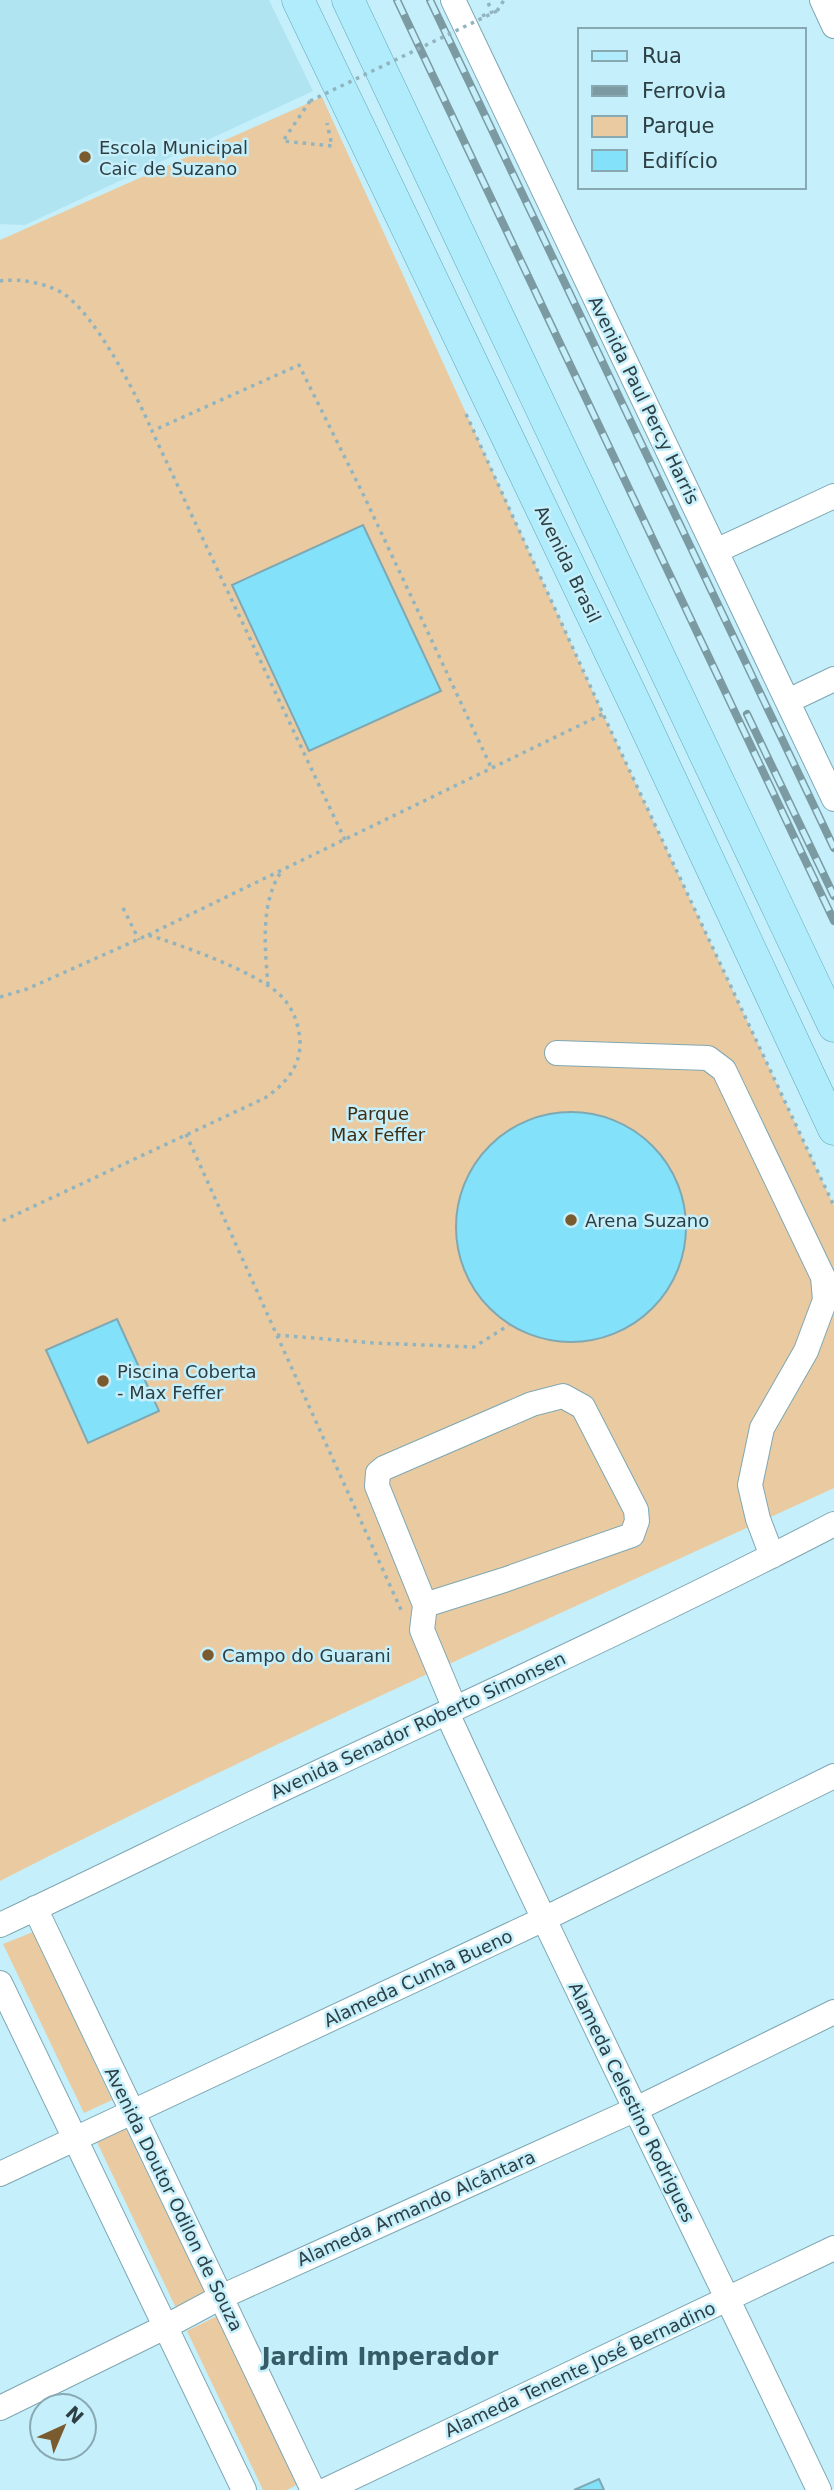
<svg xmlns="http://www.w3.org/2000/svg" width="834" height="2490" font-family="'DejaVu Sans',sans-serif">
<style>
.built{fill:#b0e4f1}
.green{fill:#eacba1}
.building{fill:#83e2fa;stroke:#7fa8b3;stroke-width:2}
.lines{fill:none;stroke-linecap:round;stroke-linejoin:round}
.minor-casing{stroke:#7fa7b2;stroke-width:26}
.major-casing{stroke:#60a7b9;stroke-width:33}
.path{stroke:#92b4be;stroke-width:3.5;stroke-dasharray:3.5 5;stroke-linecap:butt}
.minor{stroke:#fff;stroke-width:24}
.major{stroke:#b0ecfb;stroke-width:32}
.rail-casing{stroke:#7c9aa2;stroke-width:8}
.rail{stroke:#c5effb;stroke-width:5;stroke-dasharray:16;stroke-linecap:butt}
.path-bridge{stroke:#92b4be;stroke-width:3.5;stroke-dasharray:3.5 5;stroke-linecap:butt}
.poi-dot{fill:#795b2f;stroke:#c5effb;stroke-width:2.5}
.labels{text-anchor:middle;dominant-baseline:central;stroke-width:5;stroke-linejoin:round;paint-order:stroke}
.poi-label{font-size:18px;fill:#2d3f43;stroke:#c5effb;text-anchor:start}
.street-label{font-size:18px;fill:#2d3f43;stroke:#c5effb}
.park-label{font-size:18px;fill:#402d11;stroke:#c5effb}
.district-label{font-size:24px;font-weight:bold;fill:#365d67;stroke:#c5effb}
</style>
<rect width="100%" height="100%" fill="#c5effb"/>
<!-- built -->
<path class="built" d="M 0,0 L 269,0 L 313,91 L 25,225 L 0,224 Z"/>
<!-- green -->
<path class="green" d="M 322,97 L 603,714 L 834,1206 L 834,1488 C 555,1616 273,1741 0,1881 L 0,240 Z
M 33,1932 L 112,2100 L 84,2113 L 3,1944 Z
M 124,2125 L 205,2293 L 176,2308 L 95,2138 Z
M 217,2316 L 298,2484 L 287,2490 L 263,2490 L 187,2331 Z"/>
<!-- building -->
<path class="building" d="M 363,525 L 441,691 L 309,751 L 232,585 Z
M456 1227a115 115 0 1 1 230 0a115 115 0 1 1-230 0Z
M 117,1319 L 159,1411 L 88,1443 L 46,1350 Z
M 599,2479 L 604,2490 L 574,2490 Z"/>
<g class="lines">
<defs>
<path id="minor" d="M 453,0 L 834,799
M 822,0 L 834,26
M 716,551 L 834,496
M 788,701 L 834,679
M 557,1053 L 708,1058 L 724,1070 L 823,1277 L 825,1300 L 806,1351 L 762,1428 L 750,1485 L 758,1519 L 772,1556
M 563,1396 L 583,1407 L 636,1510 L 637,1521 L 632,1535 L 504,1580 L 425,1605 L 377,1486 L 378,1473 L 384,1468 L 532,1404 Z
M 425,1605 L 422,1630 L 455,1709
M 447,1713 C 567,1974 696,2230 819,2490
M 35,1908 L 313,2490
M 0,1925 C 101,1878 200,1828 300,1781 C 479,1697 659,1615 834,1524
M 0,1983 L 244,2490
M 0,2174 L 544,1919 L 834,1776
M 0,2408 L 165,2327 L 221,2297 L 634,2110 L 834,2012
M 326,2490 L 834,2248"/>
<path id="major" d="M 298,0 L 638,710 L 834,1129
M 348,0 L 834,1026"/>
</defs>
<!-- minor casing -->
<use href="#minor" class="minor-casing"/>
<!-- major casing -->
<use href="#major" class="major-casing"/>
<!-- path -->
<path class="path" d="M 497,11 L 504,0
M 482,16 L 492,12 L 487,0
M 310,101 L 283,141 L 332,146 L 327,123
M 0,281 C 19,278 47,283 64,294 C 96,316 137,395 152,431
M 466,414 L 603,714 L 834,1206
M 345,840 L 152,431 L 299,365 L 365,498 L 491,767
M 123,908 L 139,940
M 148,935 L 603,714
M 268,985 C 265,949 260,903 281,872
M 0,997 L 27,989 L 148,935 C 179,944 256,972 279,994 C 293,1007 299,1024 300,1042 C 301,1067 284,1085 265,1098 L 0,1222
M 186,1134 L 402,1612
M 277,1335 L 374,1343 L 474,1347 L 509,1325"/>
<!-- minor -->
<use href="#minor" class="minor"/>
<!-- major -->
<use href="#major" class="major"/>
<defs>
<path id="rail" d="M 397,0 L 834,921
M 430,0 L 834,848
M 747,714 L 834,896"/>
</defs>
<!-- rail casing -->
<use href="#rail" class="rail-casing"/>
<!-- rail -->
<use href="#rail" class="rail"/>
<!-- path-bridge -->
<path class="path-bridge" d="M 310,101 L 497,11"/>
</g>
<!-- markers -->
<g class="poi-dot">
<circle cx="85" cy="157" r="7"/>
<circle cx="571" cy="1220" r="7"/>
<circle cx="103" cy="1381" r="7"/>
<circle cx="208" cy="1655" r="7"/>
</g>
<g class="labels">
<!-- poi labels -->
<g class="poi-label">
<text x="99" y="147">Escola Municipal<tspan x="99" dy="21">Caic de Suzano</tspan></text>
<text x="585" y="1220">Arena Suzano</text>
<text x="117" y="1371">Piscina Coberta<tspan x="117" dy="21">- Max Feffer</tspan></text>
<text x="222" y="1655">Campo do Guarani</text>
</g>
<!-- street labels -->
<g class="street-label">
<text transform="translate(644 400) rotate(64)">Avenida Paul Percy Harris</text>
<text transform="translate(568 564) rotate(64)">Avenida Brasil</text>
<text transform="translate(418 1725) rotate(-25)">Avenida Senador Roberto Simonsen</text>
<text transform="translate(418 1978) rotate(-25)">Alameda Cunha Bueno</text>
<text transform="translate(632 2102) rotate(64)">Alameda Celestino Rodrigues</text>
<text transform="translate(174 2199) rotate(64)">Avenida Doutor Odilon de Souza</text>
<text transform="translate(416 2208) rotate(-24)">Alameda Armando Alcântara</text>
<text transform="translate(580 2369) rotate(-25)">Alameda Tenente José Bernadino</text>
</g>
<!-- park labels -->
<g class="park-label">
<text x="378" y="1113">Parque<tspan x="378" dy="21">Max Feffer</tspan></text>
</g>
<!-- district labels -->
<g class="district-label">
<text x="380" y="2357">Jardim Imperador</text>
</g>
</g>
<!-- legend -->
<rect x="578" y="28" width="228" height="161" fill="#c5effb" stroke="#88a9b1" stroke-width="2"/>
<rect x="592" y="51" width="35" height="10" fill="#b0ecfb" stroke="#88a9b1" stroke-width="2"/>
<text x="642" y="63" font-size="21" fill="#2d3f43">Rua</text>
<rect x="592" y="86" width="35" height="10" fill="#7c9aa2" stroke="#88a9b1" stroke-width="2"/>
<text x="642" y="98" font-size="21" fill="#2d3f43">Ferrovia</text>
<rect x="592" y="116" width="35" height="21" fill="#eacba1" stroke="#88a9b1" stroke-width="2"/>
<text x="642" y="133" font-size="21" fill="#2d3f43">Parque</text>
<rect x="592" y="150" width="35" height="21" fill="#83e2fa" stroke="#88a9b1" stroke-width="2"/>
<text x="642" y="168" font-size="21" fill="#2d3f43">Edifício</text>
<!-- north arrow -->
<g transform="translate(63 2427) rotate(44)"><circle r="33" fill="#c5effb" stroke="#88a9b1" stroke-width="2"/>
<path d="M0-5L12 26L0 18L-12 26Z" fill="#795b2f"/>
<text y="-10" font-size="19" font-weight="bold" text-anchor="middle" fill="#2d3f43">N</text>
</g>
</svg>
